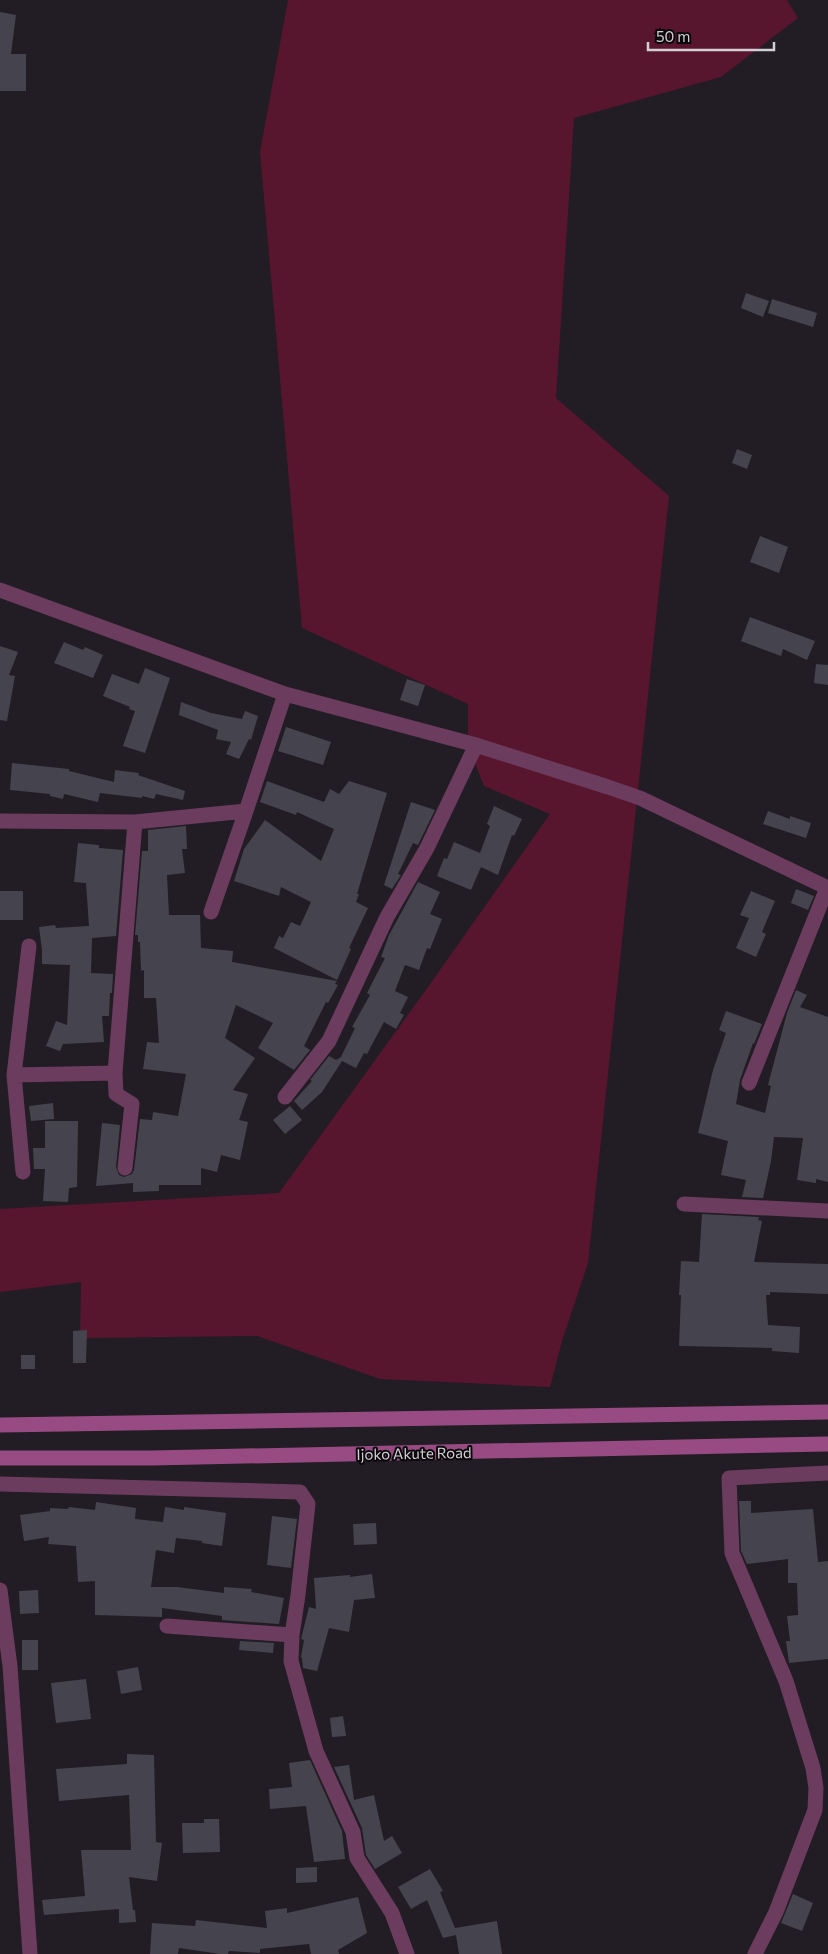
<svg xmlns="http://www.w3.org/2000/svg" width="828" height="1954" font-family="Commissioner,sans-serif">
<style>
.green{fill:#58162e}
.building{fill:#45444e}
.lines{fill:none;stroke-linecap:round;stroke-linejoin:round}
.minor{stroke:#6c3c5e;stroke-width:15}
.tertiary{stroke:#6c3c5e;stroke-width:15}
.secondary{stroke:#984b82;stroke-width:15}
.labels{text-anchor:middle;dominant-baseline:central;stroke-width:4;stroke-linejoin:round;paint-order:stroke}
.street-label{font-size:15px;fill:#d3d0d5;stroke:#0a080b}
</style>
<rect width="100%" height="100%" fill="#221c24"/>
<!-- green -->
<path class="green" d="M 288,0 L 787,0 L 798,18 L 721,77 L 574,118 L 556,398 L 669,496 L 588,1263 L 562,1341 L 550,1387 L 380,1379 L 257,1336 L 80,1338 L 81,1282 L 0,1292 L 0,1209 L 279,1193 L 428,987 L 550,814 L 484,786 L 468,745 L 468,704 L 302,628 L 260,152 Z"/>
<!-- building -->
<path class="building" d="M 0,12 L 16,15 L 11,54 L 26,54 L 26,91 L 0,91 Z
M 746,293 L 769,301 L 763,317 L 741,308 Z
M 772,299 L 817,313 L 813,327 L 768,313 Z
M 737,449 L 752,455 L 747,469 L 732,463 Z
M 760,536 L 788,547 L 779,573 L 750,562 Z
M 750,617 L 815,641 L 807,660 L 783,649 L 781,656 L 741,641 Z
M 64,642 L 83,650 L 85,647 L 103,655 L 93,678 L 54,663 Z
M 0,646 L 18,652 L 9,675 L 15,676 L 7,721 L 0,720 Z
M 816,664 L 828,665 L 828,685 L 814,683 Z
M 145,668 L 170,678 L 145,753 L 123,746 L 135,711 L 129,709 L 130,707 L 103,696 L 112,674 L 139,684 Z
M 407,679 L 425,685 L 418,706 L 400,700 Z
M 181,702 L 211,713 L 242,719 L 245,711 L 258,716 L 251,740 L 249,739 L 239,759 L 226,754 L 231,742 L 216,739 L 218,730 L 179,715 Z
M 286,727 L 331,742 L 323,765 L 278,751 Z
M 12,763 L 69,769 L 69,771 L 114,782 L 115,770 L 139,773 L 138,775 L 185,791 L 183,800 L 156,794 L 154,799 L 142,796 L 142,798 L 100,793 L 98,802 L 64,794 L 63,799 L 50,796 L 50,794 L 10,790 Z
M 267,781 L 324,802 L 330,789 L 339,794 L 349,781 L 387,793 L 357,894 L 359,894 L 356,902 L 368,908 L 349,948 L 351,949 L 337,980 L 274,948 L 279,936 L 283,938 L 291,922 L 300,926 L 311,902 L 281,887 L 279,896 L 234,881 L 244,849 L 265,820 L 321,861 L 334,829 L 297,812 L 296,815 L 260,802 Z
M 411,802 L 435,810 L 418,845 L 413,843 L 398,874 L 401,875 L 392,889 L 384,885 Z
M 494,806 L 522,819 L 514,836 L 512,835 L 498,875 L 481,867 L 471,890 L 437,876 L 444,858 L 447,859 L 454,842 L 480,853 L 490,826 L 487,824 Z
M 768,811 L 790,819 L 790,816 L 811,823 L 806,838 L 763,824 Z
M 186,826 L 187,849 L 182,849 L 185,873 L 167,875 L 169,915 L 200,915 L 201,948 L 233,951 L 232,962 L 337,981 L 335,984 L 338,985 L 328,1003 L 326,1002 L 304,1046 L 310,1050 L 294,1070 L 258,1048 L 273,1023 L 236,1005 L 225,1038 L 255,1058 L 233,1090 L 248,1094 L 239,1120 L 248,1122 L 240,1160 L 221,1155 L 217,1172 L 201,1168 L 201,1185 L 159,1185 L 159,1191 L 133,1192 L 133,1183 L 96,1186 L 102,1123 L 120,1125 L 116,1167 L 119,1175 L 124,1177 L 132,1174 L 134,1170 L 140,1119 L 152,1120 L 153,1112 L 178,1116 L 186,1074 L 143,1069 L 147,1042 L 159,1043 L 156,998 L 144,998 L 144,970 L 141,971 L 140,942 L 138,942 L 138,935 L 135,935 L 142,851 L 148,851 L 148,830 Z
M 78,843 L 99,845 L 99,848 L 123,850 L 116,936 L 92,938 L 91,973 L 113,974 L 112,993 L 110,993 L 109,1016 L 102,1016 L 104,1042 L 63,1044 L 60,1051 L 46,1046 L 56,1021 L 67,1025 L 70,965 L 42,964 L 42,950 L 39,927 L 55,925 L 56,928 L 89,926 L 86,883 L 74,882 Z
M 418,882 L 440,892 L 430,914 L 442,919 L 430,949 L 427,948 L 419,970 L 405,965 L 395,991 L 408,997 L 400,1013 L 404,1015 L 396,1029 L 384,1022 L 367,1054 L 364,1053 L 356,1068 L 342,1061 L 322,1092 L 302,1110 L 294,1101 L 312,1081 L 310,1080 L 329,1056 L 336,1060 L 341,1057 L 355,1028 L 352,1027 L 370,995 L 367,993 L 385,958 L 381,957 L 389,935 Z
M 796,889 L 814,896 L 808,910 L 791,903 Z
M 0,891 L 23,891 L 23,920 L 0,920 Z
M 751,891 L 775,901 L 762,932 L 766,934 L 756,957 L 736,948 L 749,918 L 740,915 Z
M 796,990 L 807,995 L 800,1007 L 828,1017 L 828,1182 L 816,1179 L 816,1183 L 797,1180 L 803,1138 L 774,1137 L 771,1161 L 763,1198 L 742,1197 L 746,1180 L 721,1175 L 728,1141 L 698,1133 L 713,1070 L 726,1033 L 719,1030 L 726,1011 L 762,1024 L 754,1044 L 753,1043 L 740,1080 L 736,1104 L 765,1113 L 771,1086 L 768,1085 L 787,1013 Z
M 53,1103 L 54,1119 L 31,1121 L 29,1106 Z
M 290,1106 L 302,1120 L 285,1134 L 273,1120 Z
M 45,1121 L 78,1121 L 77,1187 L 69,1188 L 68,1202 L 43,1201 L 45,1169 L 34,1169 L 33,1148 L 45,1148 Z
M 702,1214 L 759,1217 L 758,1220 L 762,1221 L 754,1262 L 828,1264 L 828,1294 L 770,1292 L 770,1295 L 766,1295 L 768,1325 L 800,1327 L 799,1353 L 772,1351 L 772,1348 L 679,1346 L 681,1295 L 679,1295 L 681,1261 L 699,1262 Z
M 87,1330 L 86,1363 L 73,1363 L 73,1331 Z
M 21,1355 L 35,1355 L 35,1369 L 21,1369 Z
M 739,1501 L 751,1501 L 751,1513 L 813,1509 L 818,1562 L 828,1561 L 828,1659 L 789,1663 L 786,1641 L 790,1641 L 787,1616 L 798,1615 L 797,1583 L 788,1583 L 788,1559 L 747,1564 L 741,1551 Z
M 96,1502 L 136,1508 L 135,1519 L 163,1522 L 165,1507 L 184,1510 L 184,1507 L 226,1513 L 222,1546 L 202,1543 L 202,1541 L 176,1538 L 174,1553 L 156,1550 L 151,1587 L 177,1587 L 224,1593 L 224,1587 L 252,1589 L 251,1592 L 284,1598 L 279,1624 L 222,1620 L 222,1616 L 162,1608 L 162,1617 L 95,1615 L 95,1581 L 78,1582 L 76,1546 L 48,1544 L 49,1537 L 24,1541 L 20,1515 L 50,1511 L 50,1508 L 68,1509 L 69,1507 L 95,1510 Z
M 272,1516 L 297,1519 L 291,1568 L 267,1565 Z
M 376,1523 L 377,1544 L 354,1545 L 353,1524 Z
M 372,1574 L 375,1598 L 354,1600 L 349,1632 L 329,1628 L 317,1671 L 303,1668 L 302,1658 L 301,1657 L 304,1640 L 301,1639 L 309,1607 L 316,1609 L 314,1578 L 350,1575 L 350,1577 Z
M 38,1590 L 39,1613 L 20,1614 L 19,1591 Z
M 22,1640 L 38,1640 L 38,1670 L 22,1670 Z
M 240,1641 L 274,1643 L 273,1653 L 239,1650 Z
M 138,1667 L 142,1690 L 121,1694 L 117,1671 Z
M 86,1679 L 91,1719 L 56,1723 L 51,1683 Z
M 343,1716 L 346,1736 L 332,1737 L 330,1718 Z
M 127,1754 L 154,1755 L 156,1842 L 162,1843 L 157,1881 L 129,1877 L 133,1910 L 135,1910 L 136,1922 L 119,1923 L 119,1909 L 44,1915 L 42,1900 L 85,1896 L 81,1850 L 131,1850 L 129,1795 L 59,1801 L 56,1769 L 127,1764 Z
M 310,1760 L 342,1831 L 345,1859 L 314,1862 L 306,1806 L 270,1809 L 269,1789 L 292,1787 L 289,1763 Z
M 349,1765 L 354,1800 L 374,1795 L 384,1841 L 392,1836 L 402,1853 L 375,1869 L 366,1855 L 362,1828 L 334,1767 Z
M 204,1819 L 219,1819 L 220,1852 L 183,1853 L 182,1823 L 204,1823 Z
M 317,1867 L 317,1882 L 296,1883 L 296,1868 Z
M 430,1869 L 443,1891 L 440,1892 L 455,1928 L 497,1921 L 502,1954 L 459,1954 L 456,1935 L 443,1938 L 427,1900 L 411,1909 L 398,1887 Z
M 793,1894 L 813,1903 L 802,1931 L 781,1923 Z
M 358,1897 L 367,1933 L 338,1950 L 339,1954 L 311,1954 L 309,1944 L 260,1949 L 260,1953 L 229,1951 L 228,1954 L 220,1954 L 179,1948 L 178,1954 L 150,1954 L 152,1923 L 195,1926 L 196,1920 L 267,1928 L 265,1911 L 287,1908 L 287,1913 Z"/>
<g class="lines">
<!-- minor -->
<path class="minor" d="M 605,786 L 640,798 L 828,888
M 0,821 L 135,822 L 246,811 L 285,694
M 211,912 L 246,811
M 14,1075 L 29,946
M 749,1083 L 827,888
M 285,1097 L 329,1041 L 387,917 L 427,848 L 476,745
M 125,1168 L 132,1104 L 116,1094 L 115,1073 L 135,822
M 23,1172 L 14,1075 L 115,1073
M 684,1204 L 828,1211
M 0,1484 L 300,1492 L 308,1504 L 298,1595 L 292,1635 L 291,1661 L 316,1751 L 353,1832 L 357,1858 L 392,1913 L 407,1954
M 0,1590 L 10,1666 L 30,1954
M 167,1626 L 292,1635
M 755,1954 L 776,1912 L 815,1810 L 816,1788 L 813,1768 L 786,1681 L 732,1553 L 729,1478 L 828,1473"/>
<!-- tertiary -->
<path class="tertiary" d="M 0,590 L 285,694 L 476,745 L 605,786"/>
<!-- secondary -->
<path class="secondary" d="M 0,1425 L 828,1412
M 0,1458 L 152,1458 L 828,1444"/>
</g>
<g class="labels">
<!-- street labels -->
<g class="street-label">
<text transform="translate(414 1453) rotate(-1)">Ijoko Akute Road</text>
</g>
</g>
<!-- scale -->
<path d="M648 42v8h126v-8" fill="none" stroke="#d3d0d5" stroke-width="2.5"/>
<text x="656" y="42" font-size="15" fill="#d3d0d5" stroke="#0a080b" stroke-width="4" paint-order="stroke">50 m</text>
</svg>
